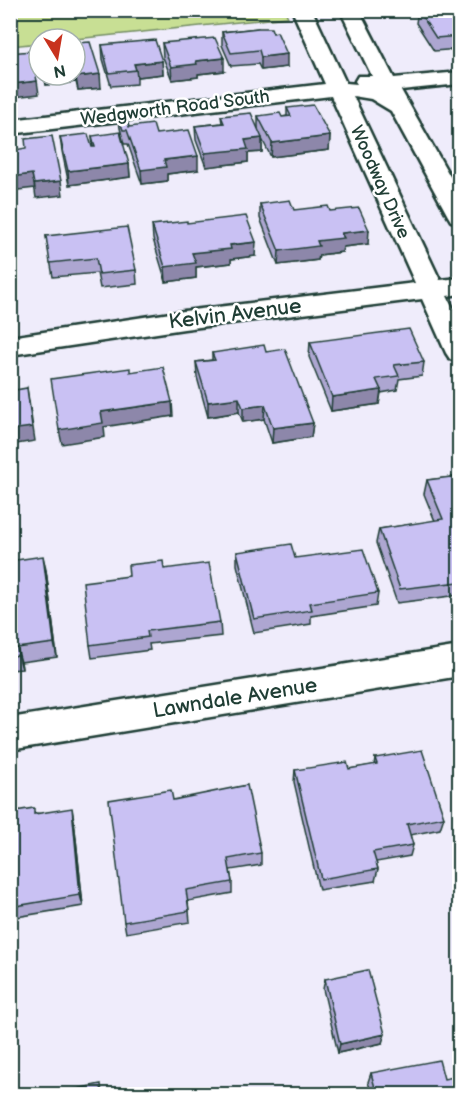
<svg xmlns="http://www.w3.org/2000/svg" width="470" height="1105" font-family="'Balsamiq Sans',sans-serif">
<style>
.green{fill:#c8df94;stroke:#748e64;stroke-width:1.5}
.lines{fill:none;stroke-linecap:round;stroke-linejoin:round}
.minor-casing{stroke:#1f3d34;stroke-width:5}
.minor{fill:#fff;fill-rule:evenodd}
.wall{fill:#ada6d1;stroke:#1f3d34;stroke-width:1.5}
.shaded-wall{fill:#8d87aa;stroke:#1f3d34;stroke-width:1.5}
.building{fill:#c9c1f3;stroke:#1f3d34;stroke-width:1.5}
.labels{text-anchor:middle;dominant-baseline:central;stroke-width:5;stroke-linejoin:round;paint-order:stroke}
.far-street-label{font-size:18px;fill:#1f3d34;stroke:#fff}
.street-label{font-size:21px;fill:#1f3d34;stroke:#fff}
</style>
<rect width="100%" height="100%" fill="#efecfb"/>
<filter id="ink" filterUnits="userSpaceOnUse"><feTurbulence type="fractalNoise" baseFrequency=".0167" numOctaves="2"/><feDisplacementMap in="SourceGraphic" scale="12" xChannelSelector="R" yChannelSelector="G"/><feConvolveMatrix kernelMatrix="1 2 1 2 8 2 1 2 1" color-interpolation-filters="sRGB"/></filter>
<g filter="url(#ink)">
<!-- green -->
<path class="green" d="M 285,11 L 288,17 L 75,39 L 39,39 L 39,43 L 11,46 L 11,11 Z"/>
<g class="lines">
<defs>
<path id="minor" d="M 292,10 L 312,10 L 346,83 L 357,84 L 355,81 L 358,76 L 372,76 L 340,10 L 359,10 L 394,78 L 460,72 L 460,84 L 401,90 L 460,194 L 460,223 L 451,221 L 448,216 L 391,111 L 371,99 L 353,96 L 440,280 L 460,278 L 460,294 L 447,296 L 460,322 L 460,362 L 450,359 L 446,353 L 422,299 L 184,329 L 10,355 L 10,337 L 184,311 L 415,283 L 331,96 L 10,134 L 10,120 L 325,84 Z
M 460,646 L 460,676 L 10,750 L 10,718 Z"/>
</defs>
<!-- minor casing -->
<use href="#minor" class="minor-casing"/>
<!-- minor -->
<use href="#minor" class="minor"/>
</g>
<!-- wall -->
<path class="wall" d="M 418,10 L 459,10 L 459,49 L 434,51 L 416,23 Z
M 258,28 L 287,67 L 261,70 L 258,64 L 231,66 L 222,45 L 222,32 Z
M 76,43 L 101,88 L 78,90 L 76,82 L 46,85 L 44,75 L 75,75 Z
M 162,43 L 224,71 L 198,74 L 198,77 L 172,80 L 163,57 Z
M 102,45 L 162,61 L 163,74 L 137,77 L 137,84 L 111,86 L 103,59 Z
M 287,108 L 330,136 L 329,150 L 271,157 L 262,139 L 262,152 L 248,153 L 248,162 L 206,167 L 196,140 L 195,126 L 222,123 L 221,116 L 258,128 L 258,116 L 282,117 L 287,116 Z
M 118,115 L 129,127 L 156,134 L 198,170 L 167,174 L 167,181 L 142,184 L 128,144 L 124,144 L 120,128 Z
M 92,136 L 129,164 L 130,177 L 69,185 L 62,151 L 60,137 L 92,147 L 93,147 Z
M 260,204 L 294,210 L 330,211 L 368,244 L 343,247 L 342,252 L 319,255 L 318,260 L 278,265 L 260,218 Z
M 187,223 L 255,256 L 231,259 L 231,263 L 196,267 L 196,278 L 166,282 L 153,239 L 152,225 Z
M 46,236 L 136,270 L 137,284 L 100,288 L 97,273 L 53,277 Z
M 310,342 L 424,362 L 422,376 L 399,379 L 397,390 L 381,393 L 379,404 L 331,411 L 309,357 Z
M 266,352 L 313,423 L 311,437 L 272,443 L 264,419 L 243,422 L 239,412 L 208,417 L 197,377 L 196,362 L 212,360 L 212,353 Z
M 459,476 L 459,595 L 397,603 L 376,543 L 379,529 L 435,521 L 424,494 L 427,480 Z
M 237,552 L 295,558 L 378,593 L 376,606 L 311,616 L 311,624 L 254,633 L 237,565 Z
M 10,561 L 46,570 L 57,657 L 21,662 L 22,669 L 10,670 Z
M 164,569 L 220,622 L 221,636 L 149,644 L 150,650 L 92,658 L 90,645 L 129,576 Z
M 375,758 L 444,817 L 440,829 L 410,835 L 413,845 L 410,856 L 376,862 L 378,869 L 375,881 L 319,890 L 294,782 L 295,770 L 349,769 L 374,765 Z
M 173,800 L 261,853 L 261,865 L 230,870 L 232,882 L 232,893 L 188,901 L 190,922 L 126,933 L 124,922 Z
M 10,812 L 36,813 L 74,820 L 83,906 L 10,918 Z
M 325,979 L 382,1043 L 338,1053 L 323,989 Z
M 371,1073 L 444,1079 L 459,1095 L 372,1095 L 368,1082 Z"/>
<!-- shaded-wall -->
<path class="shaded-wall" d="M 287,54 L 287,67 L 261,70 L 261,57 Z
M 224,58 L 224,71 L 198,74 L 198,77 L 172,80 L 171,67 L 196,61 Z
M 162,61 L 163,74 L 137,77 L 136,70 L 134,64 Z
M 100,74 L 101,88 L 78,90 L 76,77 Z
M 45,75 L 75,75 L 76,82 L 46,85 Z
M 37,81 L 39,94 L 14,97 L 12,84 Z
M 330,136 L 329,150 L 271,157 L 272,143 Z
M 262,138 L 262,152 L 248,153 L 248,162 L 206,167 L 205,153 L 245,140 Z
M 198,156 L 198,170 L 167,174 L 167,181 L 142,184 L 141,170 L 164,160 Z
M 129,164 L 130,177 L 69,185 L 68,171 Z
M 32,174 L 35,188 L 10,191 L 10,177 Z
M 61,181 L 63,195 L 36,198 L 34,184 Z
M 369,230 L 368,244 L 343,247 L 342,252 L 319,255 L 318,260 L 278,265 L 279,251 L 317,241 L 341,233 Z
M 256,242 L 255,256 L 231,259 L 231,263 L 196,267 L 196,278 L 166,282 L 165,267 L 192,253 L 230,245 Z
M 27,388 L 35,441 L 10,445 L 10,430 Z
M 381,390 L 379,404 L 331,411 L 332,397 Z
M 239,398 L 239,412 L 208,417 L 208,402 Z
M 172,402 L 173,416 L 104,427 L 105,437 L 62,444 L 59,430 L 101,412 Z
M 265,405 L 264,419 L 243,422 L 243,408 Z
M 313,423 L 311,437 L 272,443 L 273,428 Z
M 43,556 L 46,570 L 57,657 L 54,643 Z
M 17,648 L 21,662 L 22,669 L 18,655 Z
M 72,808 L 74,820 L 83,906 L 80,895 Z
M 385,1034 L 382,1043 L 338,1053 L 340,1044 Z"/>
<!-- building -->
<path class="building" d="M 418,10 L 459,10 L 459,36 L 436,38 Z
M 258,28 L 271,28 L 273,33 L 277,32 L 287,54 L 261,57 L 259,50 L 231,53 L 222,32 Z
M 215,38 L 224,58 L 196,61 L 197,64 L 171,67 L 162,43 Z
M 155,40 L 162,61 L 134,64 L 136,70 L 109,73 L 102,45 Z
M 90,42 L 100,74 L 76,77 L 75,72 L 75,49 L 77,49 L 76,43 Z
M 31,51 L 37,81 L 12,84 L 10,77 L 10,53 Z
M 313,105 L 330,136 L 272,143 L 258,116 L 280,113 L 282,117 L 291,116 L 287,108 Z
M 251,113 L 262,138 L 245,140 L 248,149 L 205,153 L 195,126 L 224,123 L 221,116 Z
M 125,114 L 129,127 L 153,124 L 156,134 L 189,130 L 198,156 L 164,160 L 166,167 L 141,170 L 127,130 L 123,130 L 118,115 Z
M 120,132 L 129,164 L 68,171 L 60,137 L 88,134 L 92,147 L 95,147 L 92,136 Z
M 52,136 L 61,181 L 34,184 L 32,174 L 10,177 L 10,151 L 26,148 L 25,139 Z
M 290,200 L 294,210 L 328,206 L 330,211 L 359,208 L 369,230 L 341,233 L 344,238 L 317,241 L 319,246 L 279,251 L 260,204 Z
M 246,216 L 256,242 L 230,245 L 231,249 L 192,253 L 196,263 L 165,267 L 152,225 L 187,221 L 187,223 Z
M 127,227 L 136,270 L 99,274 L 96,258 L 50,263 L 46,236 Z
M 409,329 L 424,362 L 394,365 L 399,376 L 376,379 L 381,390 L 332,397 L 310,342 Z
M 264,345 L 266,352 L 285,349 L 313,423 L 273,428 L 265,405 L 243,408 L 239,398 L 208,402 L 196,362 L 215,360 L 212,353 Z
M 163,367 L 172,402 L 101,412 L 103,423 L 59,430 L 51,379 L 130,368 L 130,372 Z
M 27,388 L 32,427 L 10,430 L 10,391 Z
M 459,476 L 459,582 L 400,589 L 379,529 L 443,519 L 427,480 Z
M 291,544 L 295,558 L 363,549 L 378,593 L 310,603 L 312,610 L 254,619 L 237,552 Z
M 43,556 L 54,643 L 17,648 L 18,655 L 10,657 L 10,561 Z
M 163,561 L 164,569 L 209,563 L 220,622 L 147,631 L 148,637 L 90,645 L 83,582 L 129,576 L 128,565 Z
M 422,750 L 444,817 L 407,824 L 413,845 L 373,852 L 378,869 L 321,879 L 295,770 L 347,762 L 349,769 L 377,764 L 375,758 Z
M 247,785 L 261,853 L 228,859 L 232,882 L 186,890 L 189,911 L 124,922 L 109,800 L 171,790 L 173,800 Z
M 34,808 L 34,814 L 72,808 L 80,895 L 10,907 L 10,812 Z
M 368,970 L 385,1034 L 340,1044 L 325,979 Z
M 439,1060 L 444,1079 L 459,1076 L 459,1095 L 377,1095 L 371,1073 Z
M 101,1084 L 102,1095 L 47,1095 Z"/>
</g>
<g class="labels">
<!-- far-street labels -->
<g class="far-street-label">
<text transform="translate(175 108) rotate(-7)">Wedgworth Road South</text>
<text transform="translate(380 182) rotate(66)">Woodway Drive</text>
</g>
<!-- street labels -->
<g class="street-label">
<text transform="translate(235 314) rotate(-7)">Kelvin Avenue</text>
<text transform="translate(235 698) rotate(-9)">Lawndale Avenue</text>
</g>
</g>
<!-- margin -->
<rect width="470" height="1105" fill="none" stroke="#fff" stroke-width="36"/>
<rect x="18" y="18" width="434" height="1069" fill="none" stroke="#1f3d34" stroke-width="2" filter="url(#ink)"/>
<!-- north arrow -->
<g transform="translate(57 57) rotate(169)"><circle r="28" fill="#ffffff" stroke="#a5b1ae" stroke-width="1.5"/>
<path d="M0-4.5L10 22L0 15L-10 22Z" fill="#c8321e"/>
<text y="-9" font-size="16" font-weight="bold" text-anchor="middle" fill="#1f3d34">N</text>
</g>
</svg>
